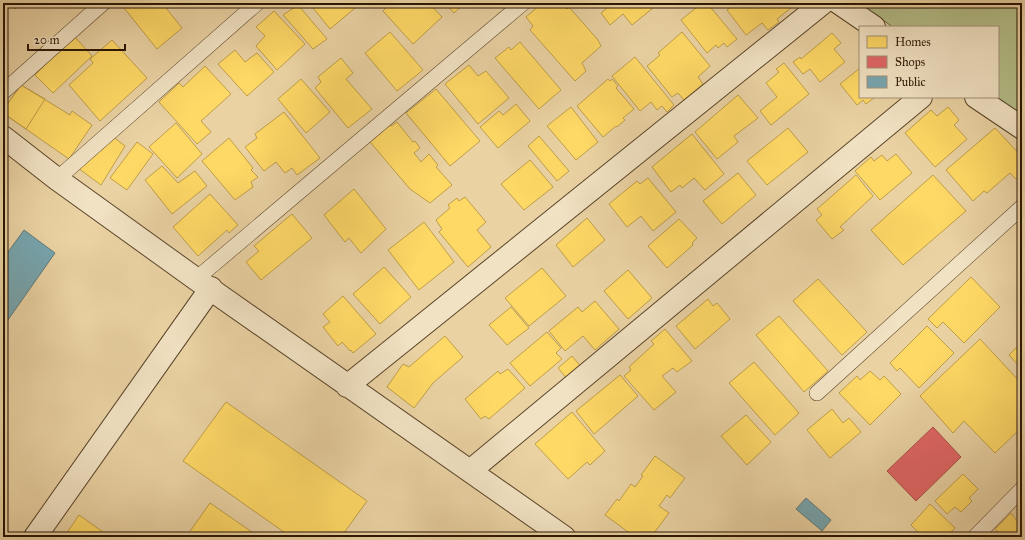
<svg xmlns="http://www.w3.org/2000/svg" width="1025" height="540" font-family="'IM FELL Great Primer',serif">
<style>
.green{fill:#b3bd88;stroke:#6e6945}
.homes{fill:#ffd966;stroke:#bf9e48}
.shops{fill:#e06666;stroke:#a94e48}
.public{fill:#76a5af;stroke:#5f7a7b}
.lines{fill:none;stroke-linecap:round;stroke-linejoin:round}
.service-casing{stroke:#59442a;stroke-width:16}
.minor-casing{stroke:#59442a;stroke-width:24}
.service{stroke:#f1e2c3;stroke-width:15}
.minor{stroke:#f1e2c3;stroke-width:22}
</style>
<rect width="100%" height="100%" fill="#ead2a3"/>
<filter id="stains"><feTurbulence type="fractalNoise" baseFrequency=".005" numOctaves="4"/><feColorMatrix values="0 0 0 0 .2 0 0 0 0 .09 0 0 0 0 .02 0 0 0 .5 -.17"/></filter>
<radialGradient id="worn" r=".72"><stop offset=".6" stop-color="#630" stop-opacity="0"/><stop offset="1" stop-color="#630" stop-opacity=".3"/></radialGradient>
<!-- green -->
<path class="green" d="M 858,3 L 1022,3 L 1022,115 L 996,97 L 998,97 L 998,27 L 893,27 Z"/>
<!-- homes -->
<path class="homes" d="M 9,3 L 21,3 L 15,9 Z
M 120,3 L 162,3 L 182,28 L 157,49 Z
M 309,3 L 361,3 L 330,29 Z
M 391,3 L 429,3 L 442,17 L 413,44 L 383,11 Z
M 445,3 L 465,3 L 454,13 Z
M 542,3 L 561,3 L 567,9 L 569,7 L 598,40 L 601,46 L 582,63 L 586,71 L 575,81 L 530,30 L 533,26 L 526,17 Z
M 604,3 L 659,3 L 632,25 L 623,14 L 610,25 L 601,13 L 607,8 Z
M 702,3 L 707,3 L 737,39 L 727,47 L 724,43 L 718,48 L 716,45 L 707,53 L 681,20 Z
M 736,3 L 789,3 L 792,7 L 777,19 L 779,22 L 768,30 L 762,23 L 746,35 L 727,10 Z
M 298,5 L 327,39 L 313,49 L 283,15 Z
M 274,11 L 305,44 L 277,70 L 256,46 L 265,36 L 256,27 Z
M 390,32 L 423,70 L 397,91 L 365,53 Z
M 682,32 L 710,66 L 698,77 L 703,84 L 684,100 L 678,93 L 672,97 L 647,66 L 660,55 L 658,53 Z
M 832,33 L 841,43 L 834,49 L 845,62 L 820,82 L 810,69 L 803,74 L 793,62 L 800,57 L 801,59 Z
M 74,36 L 92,56 L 53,93 L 35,75 Z
M 112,40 L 147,78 L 100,121 L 69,85 L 93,63 L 90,59 Z
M 520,42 L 561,90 L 539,109 L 495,58 L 509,47 L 511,50 Z
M 235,50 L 245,62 L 257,53 L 274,72 L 247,96 L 218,64 Z
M 635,57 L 674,105 L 667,112 L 662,106 L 657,110 L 651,102 L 640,111 L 612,76 Z
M 341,58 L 353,73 L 346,79 L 372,109 L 348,128 L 315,88 L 321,82 L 318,77 Z
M 784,63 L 809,94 L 771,125 L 760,111 L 777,97 L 766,83 L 779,72 L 776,69 Z
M 469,65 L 478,76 L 486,71 L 509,98 L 478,124 L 445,84 Z
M 205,66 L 231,94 L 201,121 L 211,132 L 197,144 L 159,102 L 179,83 L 183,87 Z
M 860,68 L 860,97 L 875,97 L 866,104 L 863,100 L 857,105 L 840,84 Z
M 301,79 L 330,112 L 306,133 L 278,99 Z
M 608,79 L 610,81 L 612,79 L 618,86 L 616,88 L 634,109 L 623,118 L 625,120 L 617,127 L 616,126 L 603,137 L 577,106 Z
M 21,85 L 70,115 L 72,111 L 92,125 L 69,159 L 3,113 L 3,110 Z
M 21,85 L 45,99 L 26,129 L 3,113 L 3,110 Z
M 436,89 L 480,141 L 450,166 L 406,113 Z
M 738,95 L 758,118 L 734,136 L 738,142 L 717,159 L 695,132 Z
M 516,104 L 530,121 L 498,148 L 480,127 L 499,111 L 503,115 Z
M 571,107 L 598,142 L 576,160 L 547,126 Z
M 948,107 L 959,120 L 954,125 L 967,139 L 935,167 L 905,133 L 931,110 L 937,116 Z
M 284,112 L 320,158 L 297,175 L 292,168 L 285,173 L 276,162 L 264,171 L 245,147 L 257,138 L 255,134 Z
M 397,122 L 413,142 L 415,141 L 420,148 L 414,153 L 421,162 L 429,154 L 438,165 L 436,167 L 452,185 L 430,203 L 410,189 L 370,142 L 389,125 L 391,126 Z
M 176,123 L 202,154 L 177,178 L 149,147 Z
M 788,128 L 808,152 L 767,185 L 747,161 Z
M 995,128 L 1022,157 L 1022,174 L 1016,179 L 1010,173 L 987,193 L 984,191 L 973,201 L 946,170 Z
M 692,134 L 724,174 L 705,190 L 694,178 L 682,188 L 680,185 L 671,192 L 652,167 Z
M 112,136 L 125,146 L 101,185 L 78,168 Z
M 539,136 L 569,171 L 557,181 L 528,146 Z
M 229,138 L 253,168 L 251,170 L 258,177 L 251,182 L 253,187 L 235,200 L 202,161 Z
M 137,142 L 153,154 L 127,190 L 110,178 Z
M 896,154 L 912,173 L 880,200 L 855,171 L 871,157 L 874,161 L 882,155 L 887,161 Z
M 530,160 L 553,187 L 524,210 L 501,184 Z
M 162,166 L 178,183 L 195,171 L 207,186 L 172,214 L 145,180 Z
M 738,173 L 756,195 L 722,224 L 703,201 Z
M 856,175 L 873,196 L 840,227 L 844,230 L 832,239 L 816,220 L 822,215 L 817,209 Z
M 933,175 L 966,211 L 903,265 L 871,230 Z
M 648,178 L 676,212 L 653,231 L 641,216 L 627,227 L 609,204 L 637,181 L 640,184 Z
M 354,189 L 386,229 L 361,253 L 349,238 L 345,242 L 324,215 Z
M 210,194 L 238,225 L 229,233 L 227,230 L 198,256 L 173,227 Z
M 465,197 L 486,222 L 477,230 L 491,247 L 468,267 L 439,232 L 442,229 L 436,220 L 450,208 L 448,205 L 457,198 L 459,201 Z
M 292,214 L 312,238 L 261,280 L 246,262 L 259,251 L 254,246 Z
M 587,218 L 605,240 L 573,267 L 556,245 Z
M 679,219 L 697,238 L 692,243 L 693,245 L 667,268 L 648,246 Z
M 424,222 L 454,262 L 419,290 L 388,250 Z
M 384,267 L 411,297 L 380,324 L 353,294 Z
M 542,268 L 566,296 L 529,326 L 505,298 Z
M 628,270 L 652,298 L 628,319 L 604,291 Z
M 971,277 L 1000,307 L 964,343 L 943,322 L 937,328 L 928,319 Z
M 818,279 L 867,332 L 842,355 L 793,301 Z
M 343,296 L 376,334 L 353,353 L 351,350 L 350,351 L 342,342 L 338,346 L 323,327 L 330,322 L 323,314 Z
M 708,299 L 713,306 L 717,303 L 730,319 L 695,349 L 676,326 Z
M 595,301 L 619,329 L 595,350 L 583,336 L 565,351 L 549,331 L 578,307 L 582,312 Z
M 511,307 L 529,328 L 507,345 L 489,325 Z
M 779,316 L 828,371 L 804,392 L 756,335 Z
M 927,326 L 954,353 L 919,388 L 900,368 L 897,371 L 890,363 Z
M 665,329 L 692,361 L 677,372 L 673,368 L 662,376 L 676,392 L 654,410 L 624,376 L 631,370 L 629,367 L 654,344 L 651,341 Z
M 547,332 L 561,348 L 556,353 L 562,359 L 530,386 L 510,363 Z
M 445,336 L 463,357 L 433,383 L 414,408 L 387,387 L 403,364 L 409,367 Z
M 980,339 L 1022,384 L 1022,427 L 995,453 L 964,421 L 953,433 L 920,396 Z
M 1022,342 L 1022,369 L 1009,355 Z
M 572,356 L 583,369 L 569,381 L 558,368 Z
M 754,362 L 799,413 L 775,435 L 729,383 Z
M 508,369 L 525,388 L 489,419 L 485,416 L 481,419 L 465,399 L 498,371 L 500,374 Z
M 870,371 L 880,380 L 884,376 L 901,394 L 870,425 L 839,393 L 857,376 L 860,380 Z
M 620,375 L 638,396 L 594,434 L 576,411 Z
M 226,402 L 367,501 L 341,537 L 291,537 L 183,461 Z
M 832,409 L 843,423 L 849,418 L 861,432 L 830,458 L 807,430 Z
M 572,412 L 605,451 L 590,465 L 587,462 L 568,479 L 535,444 Z
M 746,415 L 771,442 L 747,465 L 721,436 Z
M 655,456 L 685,478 L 670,498 L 667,495 L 659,506 L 669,513 L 651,537 L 643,537 L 640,535 L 638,537 L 635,537 L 605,515 L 617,499 L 619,501 L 631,484 L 635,487 L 643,476 L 641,475 Z
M 963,474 L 978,489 L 969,498 L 972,501 L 961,512 L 955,507 L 947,514 L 935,501 Z
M 210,503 L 259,537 L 186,537 Z
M 930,504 L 955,528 L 946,537 L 923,537 L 911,525 Z
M 1011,513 L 1017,521 L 1022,515 L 1022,537 L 1003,537 L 995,529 Z
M 79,515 L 103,532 L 100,537 L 64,537 Z"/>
<!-- shops -->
<path class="shops" d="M 933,427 L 961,457 L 916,501 L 887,471 Z"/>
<!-- public -->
<path class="public" d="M 24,230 L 55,253 L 3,327 L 3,259 Z
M 806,498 L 831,520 L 822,531 L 796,509 Z"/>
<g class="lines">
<defs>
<path id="service" d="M 3,92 L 103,3
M 57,179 L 257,3
M 196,279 L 523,3
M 817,393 L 1022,207
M 975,537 L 1022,489"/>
<path id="minor" d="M 839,3 L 874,27
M 976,97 L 1022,128
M 3,137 L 57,179 L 196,279 L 564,537
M 347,386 L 823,3
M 470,471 L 921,97
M 35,537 L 211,288"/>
</defs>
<!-- service casing -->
<use href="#service" class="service-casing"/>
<!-- minor casing -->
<use href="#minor" class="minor-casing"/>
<!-- service -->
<use href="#service" class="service"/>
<!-- minor -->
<use href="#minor" class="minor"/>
</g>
<!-- margin -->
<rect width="1025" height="540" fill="none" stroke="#ead2a3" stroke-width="16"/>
<rect x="4" y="4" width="1017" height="532" fill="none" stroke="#291502" stroke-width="2"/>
<rect x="8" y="8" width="1009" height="524" fill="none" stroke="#291502"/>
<!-- legend -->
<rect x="859" y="26" width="140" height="72" fill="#f1e2c3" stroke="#a19076"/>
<rect x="867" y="36" width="20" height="12" fill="#ffd966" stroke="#a19076"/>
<text x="895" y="46" font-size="12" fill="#291502">Homes</text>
<rect x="867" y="56" width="20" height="12" fill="#e06666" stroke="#a19076"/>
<text x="895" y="66" font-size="12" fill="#291502">Shops</text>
<rect x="867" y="76" width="20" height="12" fill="#76a5af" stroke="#a19076"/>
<text x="895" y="86" font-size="12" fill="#291502">Public</text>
<!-- scale -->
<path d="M28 44v6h97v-6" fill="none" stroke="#291502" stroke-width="2"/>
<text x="34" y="44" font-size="12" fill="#291502" stroke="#f1e2c3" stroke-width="3" paint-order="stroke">20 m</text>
<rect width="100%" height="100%" filter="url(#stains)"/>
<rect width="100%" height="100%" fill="url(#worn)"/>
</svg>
